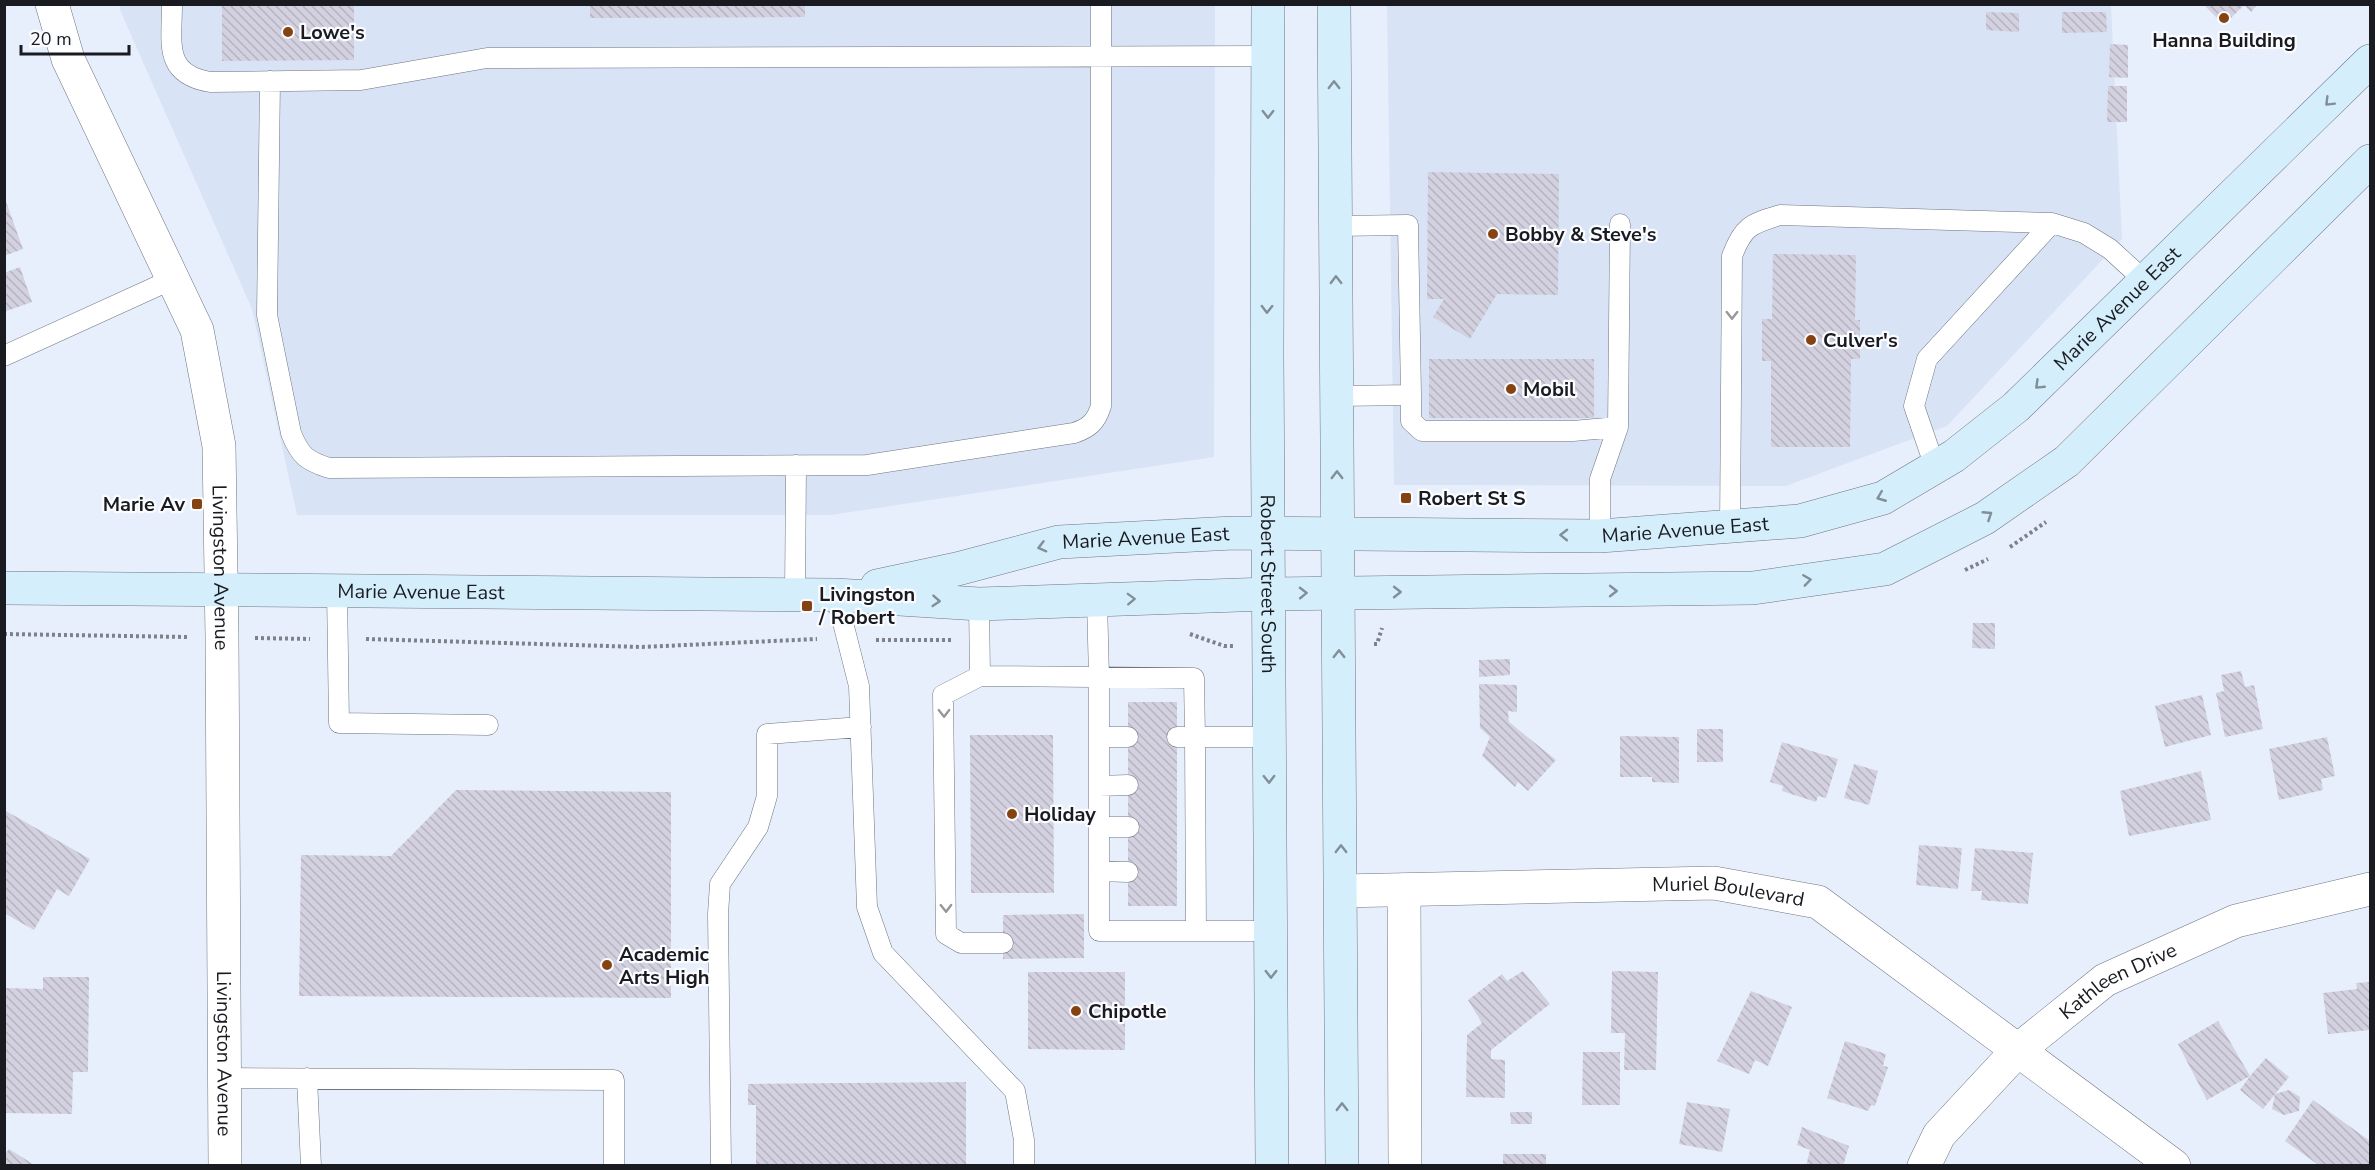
<svg xmlns="http://www.w3.org/2000/svg" width="2375" height="1170" font-family="'Nunito Sans',sans-serif">
<style>
.built{fill:#d8e3f6}
.building{fill:url(#building-back-hatch)}
.lines{fill:none;stroke-linecap:round;stroke-linejoin:round}
.lane-casing{stroke:#6e7580;stroke-width:21}
.street-casing{stroke:#6e7580;stroke-width:34}
.secondary-casing{stroke:#6e7580;stroke-width:34}
.path{stroke:#7d818a;stroke-width:4;stroke-dasharray:3 3;stroke-linecap:butt}
.lane{stroke:#fff;stroke-width:20}
.street{stroke:#fff;stroke-width:33}
.secondary{stroke:#d5eefb;stroke-width:33}
.oneway{stroke:#808f98}
.oneway2{stroke:#98989b}
.poi-dot{fill:#854311;stroke:#fbfcff;stroke-width:2}
.labels{text-anchor:middle;dominant-baseline:central;stroke-width:4.5;stroke-linejoin:round;paint-order:stroke}
.poi-label{font-size:20px;font-weight:bold;fill:#191b20;stroke:#fbfcff;text-anchor:start}
.street-label{font-size:20px;fill:#191b20;stroke:#fbfcff}
</style>
<defs>
<pattern id="building-back-hatch" width="6" height="6" patternUnits="userSpaceOnUse" patternTransform="scale(1.5)"><rect width="6" height="6" fill="#d3d1df"/><path d="M-1 5l2 2M0 0l6 6M5-1l2 2" fill="none" stroke="#b5b3bf"/></pattern>
</defs>
<rect width="100%" height="100%" fill="#e8effc"/>
<!-- built -->
<path class="built" d="M 120,4 L 1215,5 L 1214,457 L 831,515 L 297,515 L 252,309 L 120,10 Z
M 1387,5 L 2111,5 L 2122,239 L 1947,426 L 1786,486 L 1394,485 Z"/>
<!-- building -->
<path class="building" d="M 222,4 L 354,4 L 354,60 L 222,61 Z
M 590,4 L 805,4 L 805,17 L 590,18 Z
M 2203,4 L 2258,4 L 2251,12 L 2244,5 L 2224,25 Z
M 1986,12 L 2019,13 L 2019,32 L 1986,30 Z
M 2062,12 L 2106,12 L 2107,32 L 2062,33 Z
M 2110,44 L 2128,45 L 2128,78 L 2109,77 Z
M 2108,86 L 2127,86 L 2127,122 L 2107,122 Z
M 1428,172 L 1559,174 L 1558,295 L 1497,294 L 1470,339 L 1433,317 L 1444,299 L 1427,299 Z
M 4,196 L 23,249 L 4,256 Z
M 1773,254 L 1856,255 L 1855,320 L 1860,320 L 1860,359 L 1851,359 L 1850,447 L 1771,447 L 1771,361 L 1762,361 L 1762,319 L 1772,319 Z
M 20,267 L 32,302 L 4,312 L 4,273 Z
M 1429,359 L 1594,359 L 1594,418 L 1429,418 Z
M 1973,623 L 1995,623 L 1995,649 L 1972,648 Z
M 1510,659 L 1510,675 L 1479,677 L 1479,660 Z
M 2241,671 L 2245,687 L 2254,685 L 2263,729 L 2225,737 L 2216,693 L 2224,691 L 2221,675 Z
M 1479,684 L 1517,685 L 1517,712 L 1508,711 L 1509,722 L 1556,760 L 1528,791 L 1518,782 L 1515,787 L 1482,756 L 1490,737 L 1480,728 Z
M 2202,695 L 2211,735 L 2165,747 L 2155,706 Z
M 1128,702 L 1177,702 L 1177,906 L 1128,906 Z
M 1697,729 L 1723,729 L 1723,762 L 1697,762 Z
M 970,735 L 1053,735 L 1054,893 L 971,893 Z
M 1620,736 L 1679,737 L 1679,783 L 1652,782 L 1652,777 L 1620,777 Z
M 2327,737 L 2335,776 L 2321,779 L 2323,790 L 2279,800 L 2269,749 Z
M 1782,742 L 1838,759 L 1826,798 L 1818,796 L 1816,802 L 1782,791 L 1783,786 L 1770,782 Z
M 1854,764 L 1878,771 L 1869,805 L 1844,798 Z
M 2201,771 L 2211,820 L 2129,836 L 2120,791 Z
M 456,790 L 671,792 L 671,998 L 299,996 L 301,855 L 391,856 Z
M 6,811 L 90,859 L 69,896 L 57,889 L 34,930 L 4,913 Z
M 1919,845 L 1962,848 L 1958,889 L 1916,885 Z
M 1975,848 L 2033,853 L 2028,904 L 1981,900 L 1982,891 L 1971,891 Z
M 1084,914 L 1084,958 L 1003,959 L 1003,915 Z
M 1523,971 L 1550,1004 L 1491,1050 L 1491,1059 L 1505,1060 L 1505,1098 L 1466,1097 L 1467,1035 L 1482,1023 L 1468,1000 L 1502,974 L 1507,981 Z
M 1612,971 L 1658,972 L 1656,1070 L 1624,1070 L 1625,1033 L 1611,1033 Z
M 1028,972 L 1125,972 L 1125,1050 L 1028,1049 Z
M 43,977 L 89,977 L 88,1072 L 73,1072 L 72,1114 L 4,1113 L 4,988 L 43,989 Z
M 2370,982 L 2370,1030 L 2328,1034 L 2323,993 L 2357,989 L 2356,983 Z
M 1751,991 L 1792,1007 L 1768,1066 L 1755,1060 L 1749,1074 L 1717,1061 Z
M 2218,1021 L 2250,1076 L 2266,1058 L 2289,1077 L 2263,1109 L 2240,1090 L 2250,1076 L 2207,1100 L 2178,1044 Z
M 1845,1041 L 1886,1054 L 1883,1066 L 1888,1067 L 1875,1106 L 1871,1105 L 1868,1111 L 1827,1098 Z
M 1583,1052 L 1620,1052 L 1620,1105 L 1582,1105 Z
M 966,1082 L 966,1166 L 756,1166 L 756,1105 L 748,1105 L 748,1084 Z
M 2289,1090 L 2300,1097 L 2299,1111 L 2284,1115 L 2272,1109 L 2275,1094 Z
M 2313,1100 L 2370,1141 L 2370,1166 L 2320,1166 L 2285,1141 Z
M 1687,1102 L 1730,1109 L 1722,1152 L 1679,1144 Z
M 1510,1112 L 1532,1112 L 1532,1124 L 1511,1124 Z
M 1802,1127 L 1849,1146 L 1843,1166 L 1806,1166 L 1810,1150 L 1797,1145 Z
M 9,1149 L 36,1166 L 4,1166 L 4,1155 Z
M 1503,1154 L 1546,1154 L 1546,1166 L 1503,1166 Z"/>
<g class="lines">
<defs>
<path id="lane" d="M 172,4 C 172,43 163,74 210,82 L 361,80 L 487,58 L 1268,56
M 270,81 L 267,315 L 291,433 C 300,456 307,461 329,468 L 867,465 L 1074,433 C 1089,428 1096,422 1101,406 L 1101,4
M 1335,226 L 1408,225 L 1411,395
M 4,356 L 173,279
M 1337,396 L 1411,395 L 1411,421 L 1422,431 L 1573,431 L 1618,427
M 1935,467 L 1914,406 L 1927,359 L 2052,223
M 1730,527 L 1732,256 C 1743,227 1750,224 1780,215 L 2052,223 L 2084,233 L 2110,249 L 2146,282
M 1600,536 L 1600,479 L 1618,427 L 1620,224
M 337,591 L 339,723 L 488,725
M 795,595 L 796,465
M 836,595 L 859,686 L 867,907 L 883,953 L 1015,1091 L 1024,1140 L 1024,1166
M 1097,601 L 1099,677 L 1099,931 L 1271,931
M 979,604 L 980,676 L 1194,678 L 1195,737 L 1269,737
M 980,676 L 943,695 L 946,934 L 961,943 L 1003,943
M 1099,737 L 1128,737
M 1177,737 L 1195,737 L 1196,931
M 1099,786 L 1128,785
M 1099,827 L 1129,827
M 1099,871 L 1128,872
M 224,1078 L 614,1080 L 614,1166
M 307,1078 L 311,1166
M 721,1166 L 718,914 L 720,884 L 758,827 L 767,796 L 767,734 L 861,727"/>
<g id="street">
<path id="s1" d="M 52,4 L 68,59 L 197,330 L 219,446 L 222,637 L 225,1166"/>
<path d="M 1404,890 L 1405,1166"/>
<path id="s2" d="M 1341,891 L 1714,883 L 1818,902 L 2174,1166"/>
<path id="s3" d="M 1924,1166 L 1939,1135 L 2018,1050 L 2105,980 L 2236,921 L 2370,889"/>
</g>
<g id="secondary">
<path id="s4" d="M 1268,4 L 1267,355 L 1272,1166"/>
<path d="M 1334,4 L 1342,1166"/>
<path id="s5" d="M 877,586 L 957,569 L 1059,542 L 1233,533 L 1600,536 L 1800,521 L 1883,498 L 1954,456 L 2016,407 L 2370,61"/>
<path id="s6" d="M 4,588 L 836,595 L 979,604 L 1268,594 L 1753,588 L 1885,569 L 1985,518 L 2067,461 L 2370,161"/>
</g>
</defs>
<!-- lane casing -->
<use href="#lane" class="lane-casing"/>
<!-- street casing -->
<use href="#street" class="street-casing"/>
<!-- secondary casing -->
<use href="#secondary" class="secondary-casing"/>
<!-- path -->
<path class="path" d="M 2010,547 L 2046,522
M 1965,570 L 1988,559
M 4,634 L 187,637
M 1190,634 L 1224,646 L 1235,646
M 255,638 L 310,639
M 366,639 L 642,647 L 817,639
M 876,640 L 952,640
M 1374,644 L 1377,644 L 1382,628"/>
<!-- lane -->
<use href="#lane" class="lane"/>
<!-- street -->
<use href="#street" class="street"/>
<!-- secondary -->
<use href="#secondary" class="secondary"/>
</g>
<!-- one-way arrows -->
<defs><path id="oneway-chevron" d="M-2-3.5L2.5 0L-2 3.5" fill="none" stroke-width="1.6" stroke-linecap="round" stroke-linejoin="round" transform="scale(1.5)"/></defs>
<g class="oneway">
<use href="#oneway-chevron" transform="translate(1334 85) rotate(-90)"/>
<use href="#oneway-chevron" transform="translate(2329 102) rotate(135)"/>
<use href="#oneway-chevron" transform="translate(1268 114) rotate(90)"/>
<use href="#oneway-chevron" transform="translate(1336 280) rotate(-91)"/>
<use href="#oneway-chevron" transform="translate(1267 309) rotate(91)"/>
<use href="#oneway-chevron" transform="translate(2039 385) rotate(136)"/>
<use href="#oneway-chevron" transform="translate(1337 475) rotate(-90)"/>
<use href="#oneway-chevron" transform="translate(1881 497) rotate(158)"/>
<use href="#oneway-chevron" transform="translate(1988 515) rotate(-33)"/>
<use href="#oneway-chevron" transform="translate(1564 535) rotate(-179)"/>
<use href="#oneway-chevron" transform="translate(1042 547) rotate(165)"/>
<use href="#oneway-chevron" transform="translate(1807 580) rotate(-8)"/>
<use href="#oneway-chevron" transform="translate(1613 591)"/>
<use href="#oneway-chevron" transform="translate(1397 592)"/>
<use href="#oneway-chevron" transform="translate(1303 593) rotate(-1)"/>
<use href="#oneway-chevron" transform="translate(1131 599) rotate(-2)"/>
<use href="#oneway-chevron" transform="translate(936 601) rotate(4)"/>
<use href="#oneway-chevron" transform="translate(1339 654) rotate(-90)"/>
<use href="#oneway-chevron" transform="translate(1269 779) rotate(89)"/>
<use href="#oneway-chevron" transform="translate(1341 849) rotate(-90)"/>
<use href="#oneway-chevron" transform="translate(1271 974) rotate(90)"/>
<use href="#oneway-chevron" transform="translate(1342 1107) rotate(-90)"/>
</g>
<g class="oneway2">
<use href="#oneway-chevron" transform="translate(1732 315) rotate(90)"/>
<use href="#oneway-chevron" transform="translate(944 713) rotate(89)"/>
<use href="#oneway-chevron" transform="translate(946 908) rotate(89)"/>
</g>
<!-- markers -->
<g class="poi-dot">
<circle cx="2224" cy="18" r="6"/>
<circle cx="288" cy="32" r="6"/>
<circle cx="1493" cy="234" r="6"/>
<circle cx="1811" cy="340" r="6"/>
<circle cx="1511" cy="389" r="6"/>
<rect x="1400" y="492" width="12" height="12" rx="3"/>
<rect x="191" y="498" width="12" height="12" rx="3"/>
<rect x="801" y="600" width="12" height="12" rx="3"/>
<circle cx="1012" cy="814" r="6"/>
<circle cx="607" cy="965" r="6"/>
<circle cx="1076" cy="1011" r="6"/>
</g>
<g class="labels">
<!-- poi labels -->
<g class="poi-label">
<text x="300" y="32">Lowe's</text>
<text x="2224" y="40" text-anchor="middle">Hanna Building</text>
<text x="1505" y="234">Bobby &amp; Steve's</text>
<text x="1823" y="340">Culver's</text>
<text x="1523" y="389">Mobil</text>
<text x="1418" y="498">Robert St S</text>
<text x="185" y="504" text-anchor="end">Marie Av</text>
<text x="819" y="594">Livingston<tspan x="819" dy="23">/ Robert</tspan></text>
<text x="1024" y="814">Holiday</text>
<text x="619" y="954">Academic<tspan x="619" dy="23">Arts High</tspan></text>
<text x="1088" y="1011">Chipotle</text>
</g>
<!-- street labels -->
<g class="street-label">
<text stroke="none"><textPath href="#s5" startOffset="1318">Marie Avenue East</textPath></text>
<text stroke="none"><textPath href="#s5" startOffset="814">Marie Avenue East</textPath></text>
<text stroke="none"><textPath href="#s5" startOffset="274">Marie Avenue East</textPath></text>
<text stroke="none"><textPath href="#s1" startOffset="597">Livingston Avenue</textPath></text>
<text stroke="none"><textPath href="#s4" startOffset="580">Robert Street South</textPath></text>
<text stroke="none"><textPath href="#s6" startOffset="417">Marie Avenue East</textPath></text>
<text stroke="none"><textPath href="#s2" startOffset="388">Muriel Boulevard</textPath></text>
<text stroke="none"><textPath href="#s3" startOffset="273">Kathleen Drive</textPath></text>
<text stroke="none"><textPath href="#s1" startOffset="1083">Livingston Avenue</textPath></text>
</g>
</g>
<!-- border -->
<rect width="2375" height="1170" fill="none" stroke="#191b20" stroke-width="12"/>
<!-- scale -->
<path d="M21 45v9h108v-9" fill="none" stroke="#191b20" stroke-width="3"/>
<text x="30" y="45" font-size="18" fill="#191b20" stroke="#fbfcff" stroke-width="4.5" paint-order="stroke">20 m</text>
</svg>
